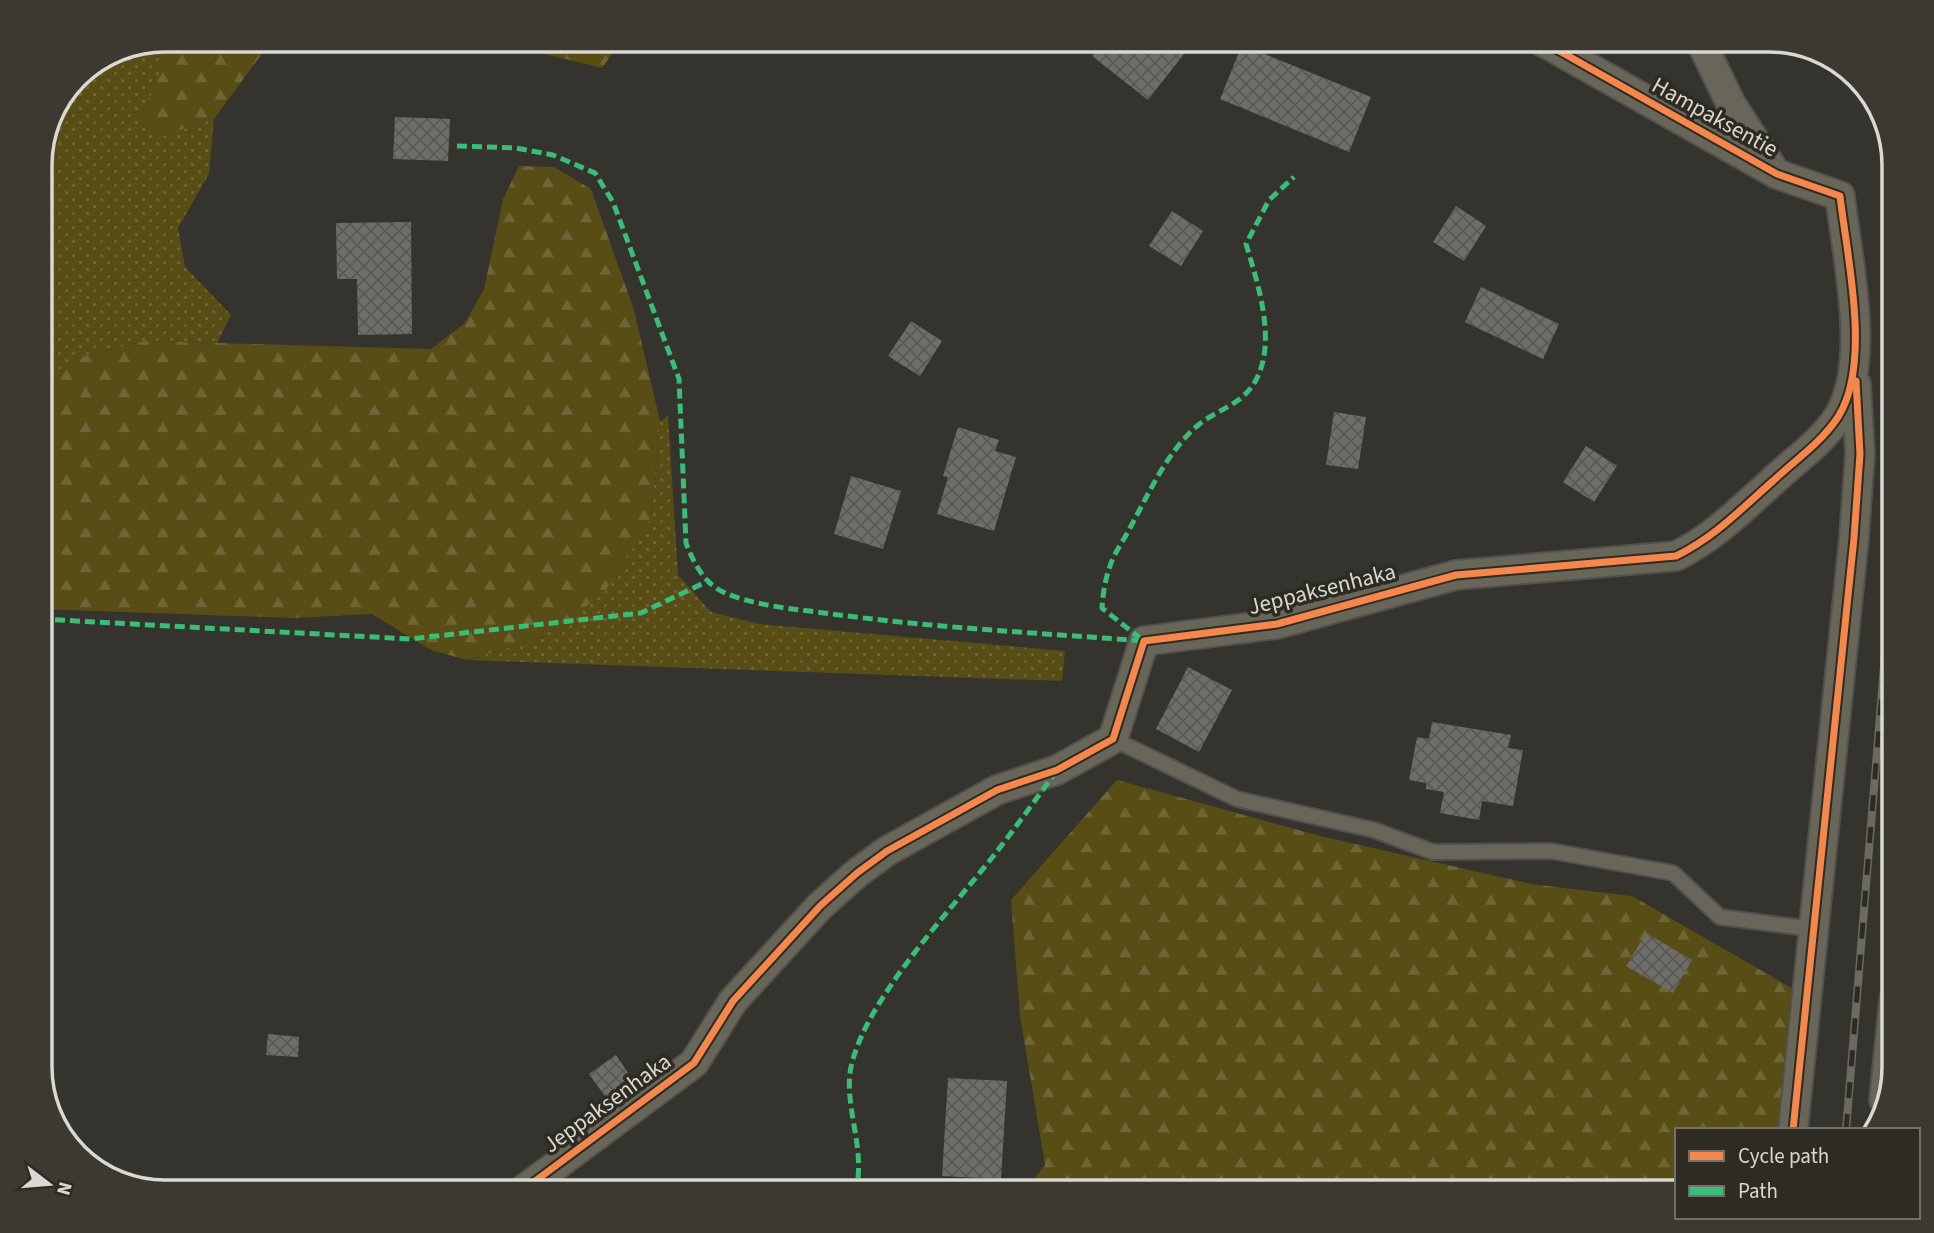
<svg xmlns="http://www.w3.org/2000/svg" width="1934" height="1233" font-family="'Source Sans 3',sans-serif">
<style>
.grass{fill:url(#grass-dots)}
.forest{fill:url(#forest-firs)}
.building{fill:url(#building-cross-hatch)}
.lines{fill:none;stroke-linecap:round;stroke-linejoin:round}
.service-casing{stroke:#51504c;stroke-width:18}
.minor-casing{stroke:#51504c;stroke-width:32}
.service{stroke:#686559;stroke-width:14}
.minor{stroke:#686559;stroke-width:28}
.rail-casing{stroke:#6b6960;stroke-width:8}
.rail{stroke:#2d2b22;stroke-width:5;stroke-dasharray:16;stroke-linecap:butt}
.quiet{stroke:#3abd76;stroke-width:5;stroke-dasharray:10 5;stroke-linecap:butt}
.cycleway-casing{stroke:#2d2b22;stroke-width:11}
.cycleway{stroke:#f5874c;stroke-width:7}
.labels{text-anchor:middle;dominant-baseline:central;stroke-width:7;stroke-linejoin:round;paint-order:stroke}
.street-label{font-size:23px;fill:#d9d8d2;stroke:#2d2b22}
.rim{fill:none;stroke:#d9d8d2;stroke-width:3.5}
</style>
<defs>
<pattern id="grass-dots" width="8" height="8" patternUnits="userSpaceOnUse" patternTransform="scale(1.75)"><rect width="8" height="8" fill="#574d15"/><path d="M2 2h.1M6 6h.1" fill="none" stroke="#6f6636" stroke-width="1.8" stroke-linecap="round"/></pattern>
<pattern id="forest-firs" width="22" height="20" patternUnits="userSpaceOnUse" patternTransform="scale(1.75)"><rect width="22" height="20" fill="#574d15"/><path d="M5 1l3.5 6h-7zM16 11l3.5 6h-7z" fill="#6f6636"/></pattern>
<pattern id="building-cross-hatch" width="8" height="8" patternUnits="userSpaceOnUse" patternTransform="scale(1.75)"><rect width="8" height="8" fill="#6e6d69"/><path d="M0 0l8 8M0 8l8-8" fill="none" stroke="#5a5956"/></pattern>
</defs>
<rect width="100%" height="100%" fill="#34332e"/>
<!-- grass -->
<path class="grass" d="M 171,40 L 160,76 L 162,136 L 214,119 L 209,174 L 178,228 L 185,267 L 231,315 L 217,343 L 145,341 L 74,359 L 41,395 L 40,158 L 77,77 L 118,50 Z
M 668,416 L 678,575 L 711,612 L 760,624 L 1065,651 L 1062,681 L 468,660 L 543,637 L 651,517 L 660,421 Z"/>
<!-- forest -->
<path class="forest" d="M 171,40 L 272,40 L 214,119 L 162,136 L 139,119 L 160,76 Z
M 487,40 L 622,40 L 602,68 Z
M 519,166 L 554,167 L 591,189 L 634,310 L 660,421 L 651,517 L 604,593 L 543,637 L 467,660 L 431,650 L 372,614 L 294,618 L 40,609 L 40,395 L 74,359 L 145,341 L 431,349 L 465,323 L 484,289 L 503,199 Z
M 1117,780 L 1320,836 L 1531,884 L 1632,896 L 1795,990 L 1780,1130 L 1677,1130 L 1677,1193 L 1024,1193 L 1045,1165 L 1020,1016 L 1011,900 Z"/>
<!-- building -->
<path class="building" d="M 1104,40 L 1175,40 L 1187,50 L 1148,100 L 1092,56 Z
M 1242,45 L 1371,97 L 1349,152 L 1220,99 Z
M 395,117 L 450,119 L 448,161 L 393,159 Z
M 1456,206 L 1486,226 L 1464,261 L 1433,242 Z
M 1172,211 L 1203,231 L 1181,266 L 1149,246 Z
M 411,222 L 412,334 L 358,335 L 357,279 L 337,279 L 336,223 Z
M 1481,287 L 1559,324 L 1543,359 L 1465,322 Z
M 911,321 L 942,341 L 920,376 L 888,356 Z
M 1334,412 L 1366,417 L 1358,469 L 1326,465 Z
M 958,427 L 999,440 L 995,451 L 1016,457 L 994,531 L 937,514 L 948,477 L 943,476 Z
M 1586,446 L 1617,466 L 1594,502 L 1563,482 Z
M 851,476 L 901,491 L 883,549 L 834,534 Z
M 1188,667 L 1232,690 L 1199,752 L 1156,729 Z
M 1432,722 L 1511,735 L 1508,748 L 1523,750 L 1513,806 L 1482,801 L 1479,820 L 1440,813 L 1444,792 L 1426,789 L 1426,783 L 1409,780 L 1417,737 L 1429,739 Z
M 1646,933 L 1692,960 L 1673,993 L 1626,966 Z
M 268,1034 L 299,1037 L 298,1057 L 266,1055 Z
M 616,1055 L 635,1083 L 609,1102 L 589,1074 Z
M 948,1078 L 1007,1081 L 1001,1179 L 942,1176 Z
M 449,1181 L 452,1193 L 413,1193 L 412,1192 Z"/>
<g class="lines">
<defs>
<path id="service" d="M 1113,739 L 1237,799 L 1374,830 L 1433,852 L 1551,851 L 1673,873 L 1720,917 L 1813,929"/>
<path id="minor" d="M 1700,40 L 1731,104 L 1771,166
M 1884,1100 L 1894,1000
M 1793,1130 L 1854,538 L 1860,454 L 1856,384
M 519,1193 L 694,1063 L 733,1001 L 820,906 L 857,873 L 887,851 L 997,790 L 1057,770 L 1113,739 L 1144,641 L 1277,624 L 1456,575 L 1676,556 C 1715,537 1741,509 1773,481 C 1795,460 1821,443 1838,417 C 1872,364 1847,257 1840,196 L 1777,174 L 1540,40"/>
</defs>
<!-- service casing -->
<use href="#service" class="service-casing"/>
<!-- minor casing -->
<use href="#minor" class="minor-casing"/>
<!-- service -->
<use href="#service" class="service"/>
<!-- minor -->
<use href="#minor" class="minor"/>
<defs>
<path id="rail" d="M 1846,1130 L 1894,544"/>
</defs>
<!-- rail casing -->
<use href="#rail" class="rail-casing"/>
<!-- rail -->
<use href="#rail" class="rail"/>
<!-- quiet -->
<path class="quiet" d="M 457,146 L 516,148 L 553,155 L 595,173 L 613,202 L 679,379 L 686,543 C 693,562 704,583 723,592 C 757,607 797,609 832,614 C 936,628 1040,633 1144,641
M 40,619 L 410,639 L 641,613 L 708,581
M 1141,639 L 1102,608 C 1103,593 1105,580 1110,566 C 1114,553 1124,540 1130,528 C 1149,493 1167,452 1197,426 C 1217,409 1243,405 1256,380 C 1277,341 1258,284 1246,244 L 1269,200 L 1294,177
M 858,1178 C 862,1140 844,1102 851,1067 C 865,1001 948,913 991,859 C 1013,831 1034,802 1055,773"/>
<defs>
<path id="cycleway" d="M 1793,1130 L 1854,538 L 1860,454 L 1856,381
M 519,1193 L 694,1063 L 733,1001 L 820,906 L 857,873 L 887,851 L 997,790 L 1057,770 L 1113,739 L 1144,641 L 1277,624 L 1456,575 L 1676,556 C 1715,537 1741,509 1773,481 C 1795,460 1821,443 1838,417 C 1872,364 1847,257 1840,196 L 1777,174 L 1540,40"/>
</defs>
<!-- cycleway casing -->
<use href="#cycleway" class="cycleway-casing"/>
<!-- cycleway -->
<use href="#cycleway" class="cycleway"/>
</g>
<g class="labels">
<!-- street labels -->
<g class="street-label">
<text transform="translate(1715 117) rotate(29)">Hampaksentie</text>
<text transform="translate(1322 589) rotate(-14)">Jeppaksenhaka</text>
<text transform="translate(607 1103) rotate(-36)">Jeppaksenhaka</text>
</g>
</g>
<!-- crop -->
<path d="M0 0H1934V1233H0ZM165 52H1769A113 113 0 0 1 1882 165V1067A113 113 0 0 1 1769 1180H165A113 113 0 0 1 52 1067V165A113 113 0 0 1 165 52Z" fill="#3b3930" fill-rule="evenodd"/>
<path class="rim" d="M165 52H1769A113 113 0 0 1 1882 165V1067A113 113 0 0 1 1769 1180H165A113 113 0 0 1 52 1067V165A113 113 0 0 1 165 52Z"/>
<!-- legend -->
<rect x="1675" y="1128" width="245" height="91" fill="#2d2b22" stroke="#727068" stroke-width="2"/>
<rect x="1689" y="1151" width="35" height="10" fill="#f5874c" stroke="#727068" stroke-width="2"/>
<text x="1738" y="1163" font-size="21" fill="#d9d8d2">Cycle path</text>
<rect x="1689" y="1186" width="35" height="10" fill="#3abd76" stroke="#727068" stroke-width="2"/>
<text x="1738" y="1198" font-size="21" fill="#d9d8d2">Path</text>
<!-- north arrow -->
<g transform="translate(49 1184) rotate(106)" stroke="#2d2b22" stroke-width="5" paint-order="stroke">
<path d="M0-5L12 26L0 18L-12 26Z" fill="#d9d8d2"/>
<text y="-10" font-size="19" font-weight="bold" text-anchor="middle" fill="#d9d8d2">N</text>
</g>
</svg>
